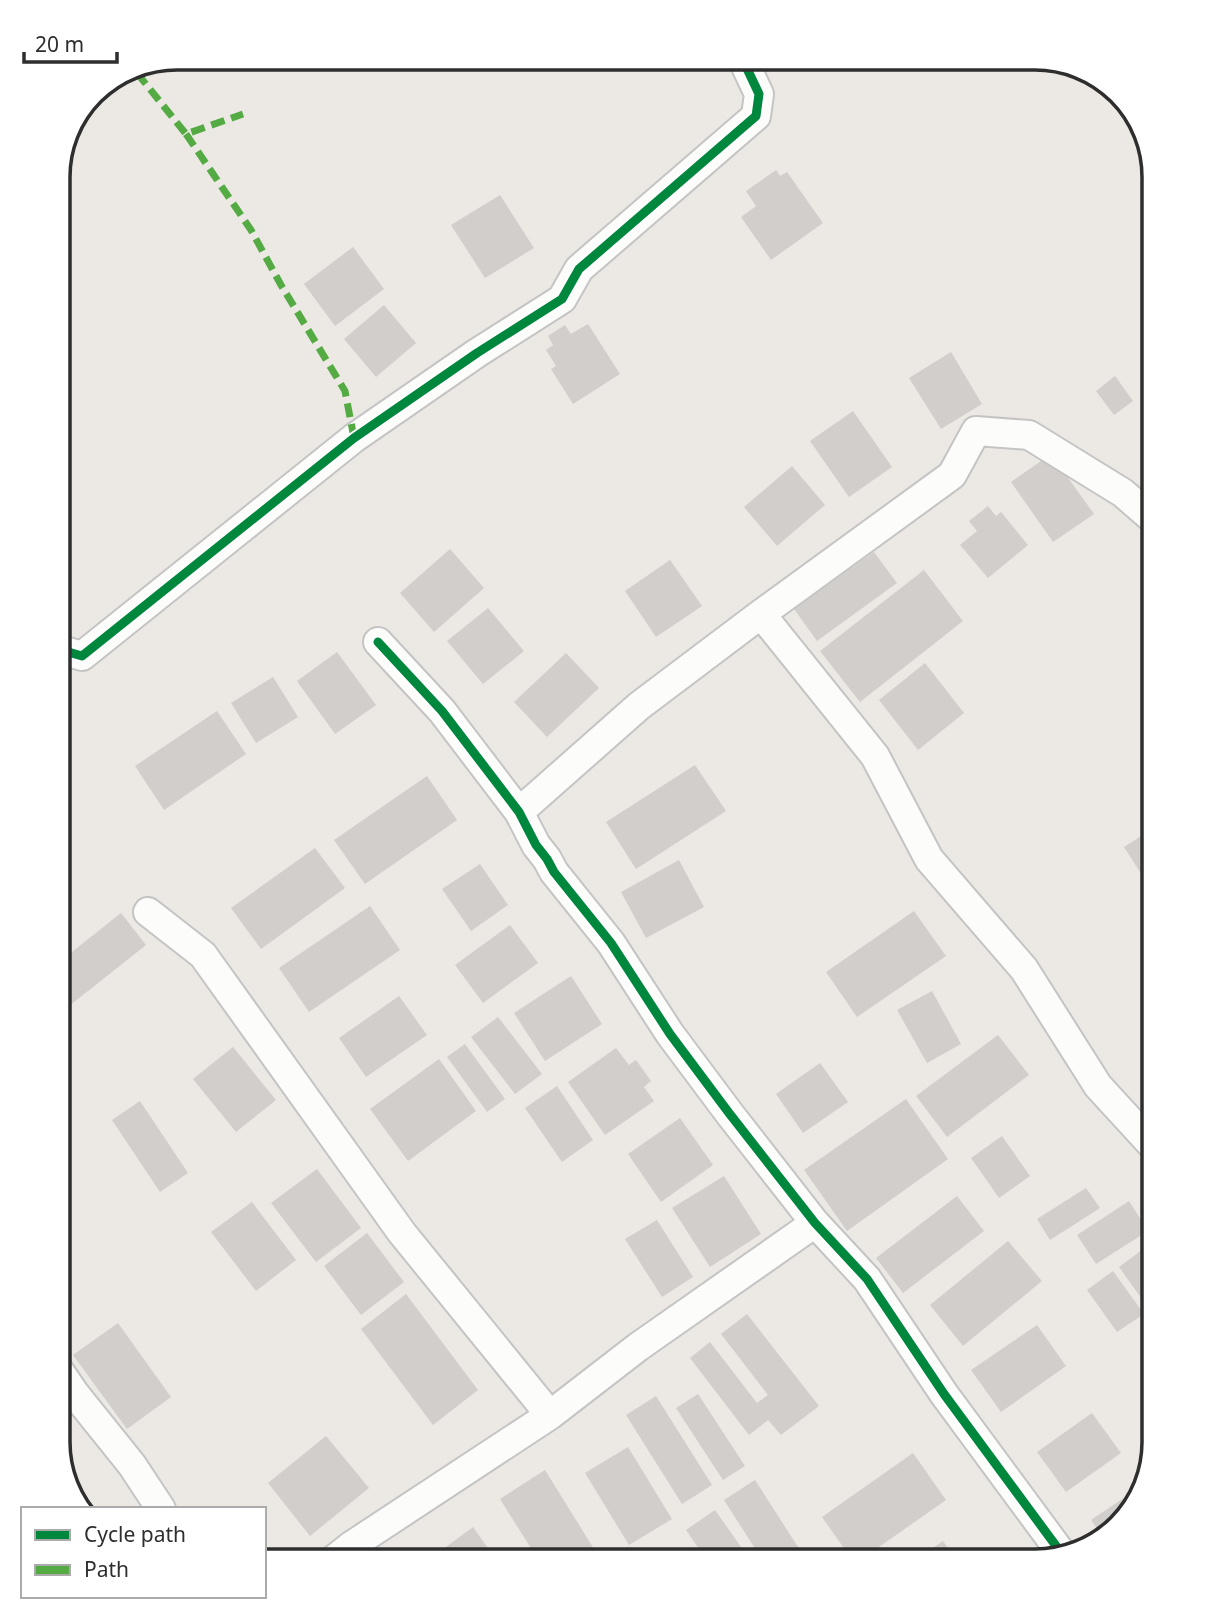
<svg xmlns="http://www.w3.org/2000/svg" width="1212" height="1619" font-family="'Noto Sans',sans-serif">
<style>
.building{fill:#d1cecb}
.lines{fill:none;stroke-linecap:round;stroke-linejoin:round}
.minor-casing{stroke:#c5c4c5;stroke-width:32}
.minor{stroke:#fcfcfb;stroke-width:28}
.quiet{stroke:#54ab44;stroke-width:7;stroke-dasharray:14 7;stroke-linecap:butt}
.cycleway-casing{stroke:#fff;stroke-width:13}
.cycleway{stroke:#00873e;stroke-width:9}
.rim{fill:none;stroke:#2e2e2e;stroke-width:3.5}
</style>
<rect width="100%" height="100%" fill="#ece8e4"/>
<!-- building -->
<path class="building" d="M 776,170 L 780,176 L 787,172 L 823,223 L 771,260 L 741,217 L 756,206 L 746,191 Z
M 500,195 L 534,248 L 485,278 L 451,225 Z
M 353,247 L 384,289 L 335,326 L 304,284 Z
M 384,305 L 416,343 L 376,377 L 344,339 Z
M 588,324 L 620,374 L 573,404 L 551,369 L 556,366 L 546,350 L 553,345 L 548,336 L 565,325 L 571,334 Z
M 951,352 L 982,404 L 941,429 L 909,378 Z
M 1115,376 L 1133,401 L 1114,415 L 1096,391 Z
M 853,411 L 892,467 L 849,497 L 810,441 Z
M 1051,454 L 1094,514 L 1053,542 L 1011,482 Z
M 792,466 L 825,505 L 777,546 L 744,507 Z
M 988,506 L 996,516 L 1001,512 L 1028,545 L 988,578 L 960,545 L 977,531 L 969,521 Z
M 450,549 L 484,588 L 434,632 L 400,593 Z
M 874,552 L 897,583 L 817,641 L 794,609 Z
M 670,560 L 702,606 L 656,637 L 625,591 Z
M 924,570 L 963,621 L 860,702 L 820,651 Z
M 488,608 L 524,651 L 483,684 L 447,641 Z
M 337,652 L 376,705 L 335,734 L 297,681 Z
M 566,653 L 599,688 L 547,737 L 514,702 Z
M 925,663 L 964,713 L 918,750 L 879,700 Z
M 273,677 L 298,717 L 256,743 L 231,703 Z
M 217,711 L 246,754 L 164,810 L 135,766 Z
M 695,765 L 726,811 L 636,869 L 606,822 Z
M 427,776 L 457,820 L 365,884 L 334,840 Z
M 1146,833 L 1154,845 L 1154,894 L 1124,847 Z
M 315,848 L 345,888 L 261,949 L 231,908 Z
M 679,860 L 704,907 L 646,938 L 621,892 Z
M 480,864 L 508,905 L 471,931 L 442,889 Z
M 370,906 L 400,950 L 309,1012 L 279,968 Z
M 914,911 L 946,956 L 857,1017 L 826,972 Z
M 121,913 L 146,945 L 59,1014 L 58,1012 L 58,963 Z
M 510,925 L 538,963 L 483,1003 L 455,965 Z
M 571,976 L 602,1024 L 545,1061 L 514,1013 Z
M 932,991 L 961,1044 L 927,1063 L 897,1010 Z
M 399,996 L 427,1035 L 366,1077 L 339,1038 Z
M 498,1017 L 542,1074 L 515,1094 L 471,1037 Z
M 998,1035 L 1029,1075 L 947,1137 L 916,1096 Z
M 465,1044 L 505,1099 L 487,1112 L 447,1057 Z
M 233,1047 L 276,1100 L 236,1132 L 193,1079 Z
M 616,1048 L 629,1065 L 636,1060 L 651,1081 L 644,1087 L 654,1101 L 605,1135 L 568,1082 Z
M 439,1059 L 476,1111 L 408,1161 L 370,1109 Z
M 820,1063 L 848,1102 L 803,1133 L 776,1094 Z
M 557,1086 L 593,1140 L 562,1162 L 525,1108 Z
M 906,1099 L 948,1159 L 847,1231 L 804,1170 Z
M 140,1101 L 188,1173 L 160,1192 L 112,1120 Z
M 680,1118 L 713,1165 L 661,1202 L 628,1154 Z
M 1002,1136 L 1030,1176 L 999,1198 L 971,1158 Z
M 317,1169 L 361,1228 L 316,1262 L 271,1203 Z
M 724,1176 L 761,1234 L 710,1267 L 672,1208 Z
M 1086,1188 L 1100,1208 L 1050,1240 L 1037,1219 Z
M 957,1196 L 984,1231 L 903,1293 L 876,1258 Z
M 1129,1201 L 1148,1231 L 1096,1264 L 1077,1235 Z
M 252,1202 L 296,1260 L 256,1291 L 211,1232 Z
M 657,1220 L 693,1277 L 662,1297 L 625,1239 Z
M 367,1233 L 404,1282 L 361,1315 L 324,1266 Z
M 1008,1241 L 1042,1281 L 963,1346 L 930,1305 Z
M 1154,1241 L 1154,1306 L 1149,1309 L 1119,1267 Z
M 1113,1271 L 1144,1314 L 1117,1332 L 1087,1290 Z
M 406,1294 L 478,1390 L 433,1425 L 361,1329 Z
M 747,1314 L 819,1406 L 781,1435 L 768,1420 L 749,1435 L 690,1358 L 710,1342 L 757,1403 L 768,1395 L 721,1334 Z
M 118,1323 L 171,1397 L 127,1429 L 73,1355 Z
M 1037,1325 L 1066,1366 L 1001,1412 L 971,1370 Z
M 698,1394 L 745,1466 L 723,1480 L 676,1408 Z
M 656,1396 L 712,1485 L 682,1504 L 626,1415 Z
M 1092,1413 L 1121,1453 L 1066,1492 L 1037,1452 Z
M 326,1436 L 369,1488 L 310,1536 L 268,1483 Z
M 628,1447 L 672,1519 L 629,1545 L 585,1473 Z
M 913,1453 L 946,1500 L 859,1561 L 853,1561 L 822,1517 Z
M 545,1470 L 594,1549 L 575,1561 L 539,1561 L 500,1499 Z
M 755,1480 L 807,1561 L 763,1561 L 724,1500 Z
M 1143,1485 L 1138,1501 L 1103,1537 L 1091,1520 Z
M 715,1510 L 751,1561 L 707,1561 L 686,1530 Z
M 473,1527 L 497,1561 L 427,1561 Z
M 943,1541 L 957,1561 L 914,1561 Z"/>
<g class="lines">
<defs>
<path id="minor" d="M 761,614 L 875,756 L 929,859 L 1024,969 L 1098,1086 L 1154,1147
M 378,642 L 442,711 L 519,812 L 536,845 L 547,859 L 554,872 L 611,943 L 670,1034 L 729,1113 L 815,1223 L 867,1279 L 944,1394 L 1062,1554
M 58,649 L 82,656 L 354,438 L 477,353 L 562,299 L 579,269 L 756,116 L 759,94 L 742,58
M 519,812 L 639,706 L 761,614 L 952,475 L 976,431 L 1029,435 L 1123,493 L 1154,520
M 148,912 L 203,955 L 402,1233 L 550,1415
M 58,1369 L 75,1394 L 132,1465 L 161,1509
M 332,1561 L 351,1546 L 550,1415 L 638,1347 L 815,1223"/>
</defs>
<!-- minor casing -->
<use href="#minor" class="minor-casing"/>
<!-- minor -->
<use href="#minor" class="minor"/>
<!-- quiet -->
<path class="quiet" d="M 137,73 L 186,134 L 243,114
M 186,134 L 251,230 L 281,285 L 345,391 L 354,438"/>
<defs>
<path id="cycleway" d="M 378,642 L 442,711 L 519,812 L 536,845 L 547,859 L 554,872 L 611,943 L 670,1034 L 729,1113 L 815,1223 L 867,1279 L 944,1394 L 1062,1554
M 58,649 L 82,656 L 354,438 L 477,353 L 562,299 L 579,269 L 756,116 L 759,94 L 742,58"/>
</defs>
<!-- cycleway casing -->
<use href="#cycleway" class="cycleway-casing"/>
<!-- cycleway -->
<use href="#cycleway" class="cycleway"/>
</g>
<!-- crop -->
<path d="M0 0H1212V1619H0ZM177 70H1035A107 107 0 0 1 1142 177V1442A107 107 0 0 1 1035 1549H177A107 107 0 0 1 70 1442V177A107 107 0 0 1 177 70Z" fill="#fff" fill-rule="evenodd"/>
<path class="rim" d="M177 70H1035A107 107 0 0 1 1142 177V1442A107 107 0 0 1 1035 1549H177A107 107 0 0 1 70 1442V177A107 107 0 0 1 177 70Z"/>
<!-- legend -->
<rect x="21" y="1507" width="245" height="91" fill="#ffffff" stroke="#ababab" stroke-width="2"/>
<rect x="35" y="1530" width="35" height="10" fill="#00873e" stroke="#ababab" stroke-width="2"/>
<text x="84" y="1542" font-size="21" fill="#2e2e2e">Cycle path</text>
<rect x="35" y="1565" width="35" height="10" fill="#54ab44" stroke="#ababab" stroke-width="2"/>
<text x="84" y="1577" font-size="21" fill="#2e2e2e">Path</text>
<!-- scale -->
<path d="M24 52v10h93v-10" fill="none" stroke="#2e2e2e" stroke-width="3.5"/>
<text x="35" y="52" font-size="21" fill="#2e2e2e" stroke="#ffffff" stroke-width="5" paint-order="stroke">20 m</text>
</svg>
